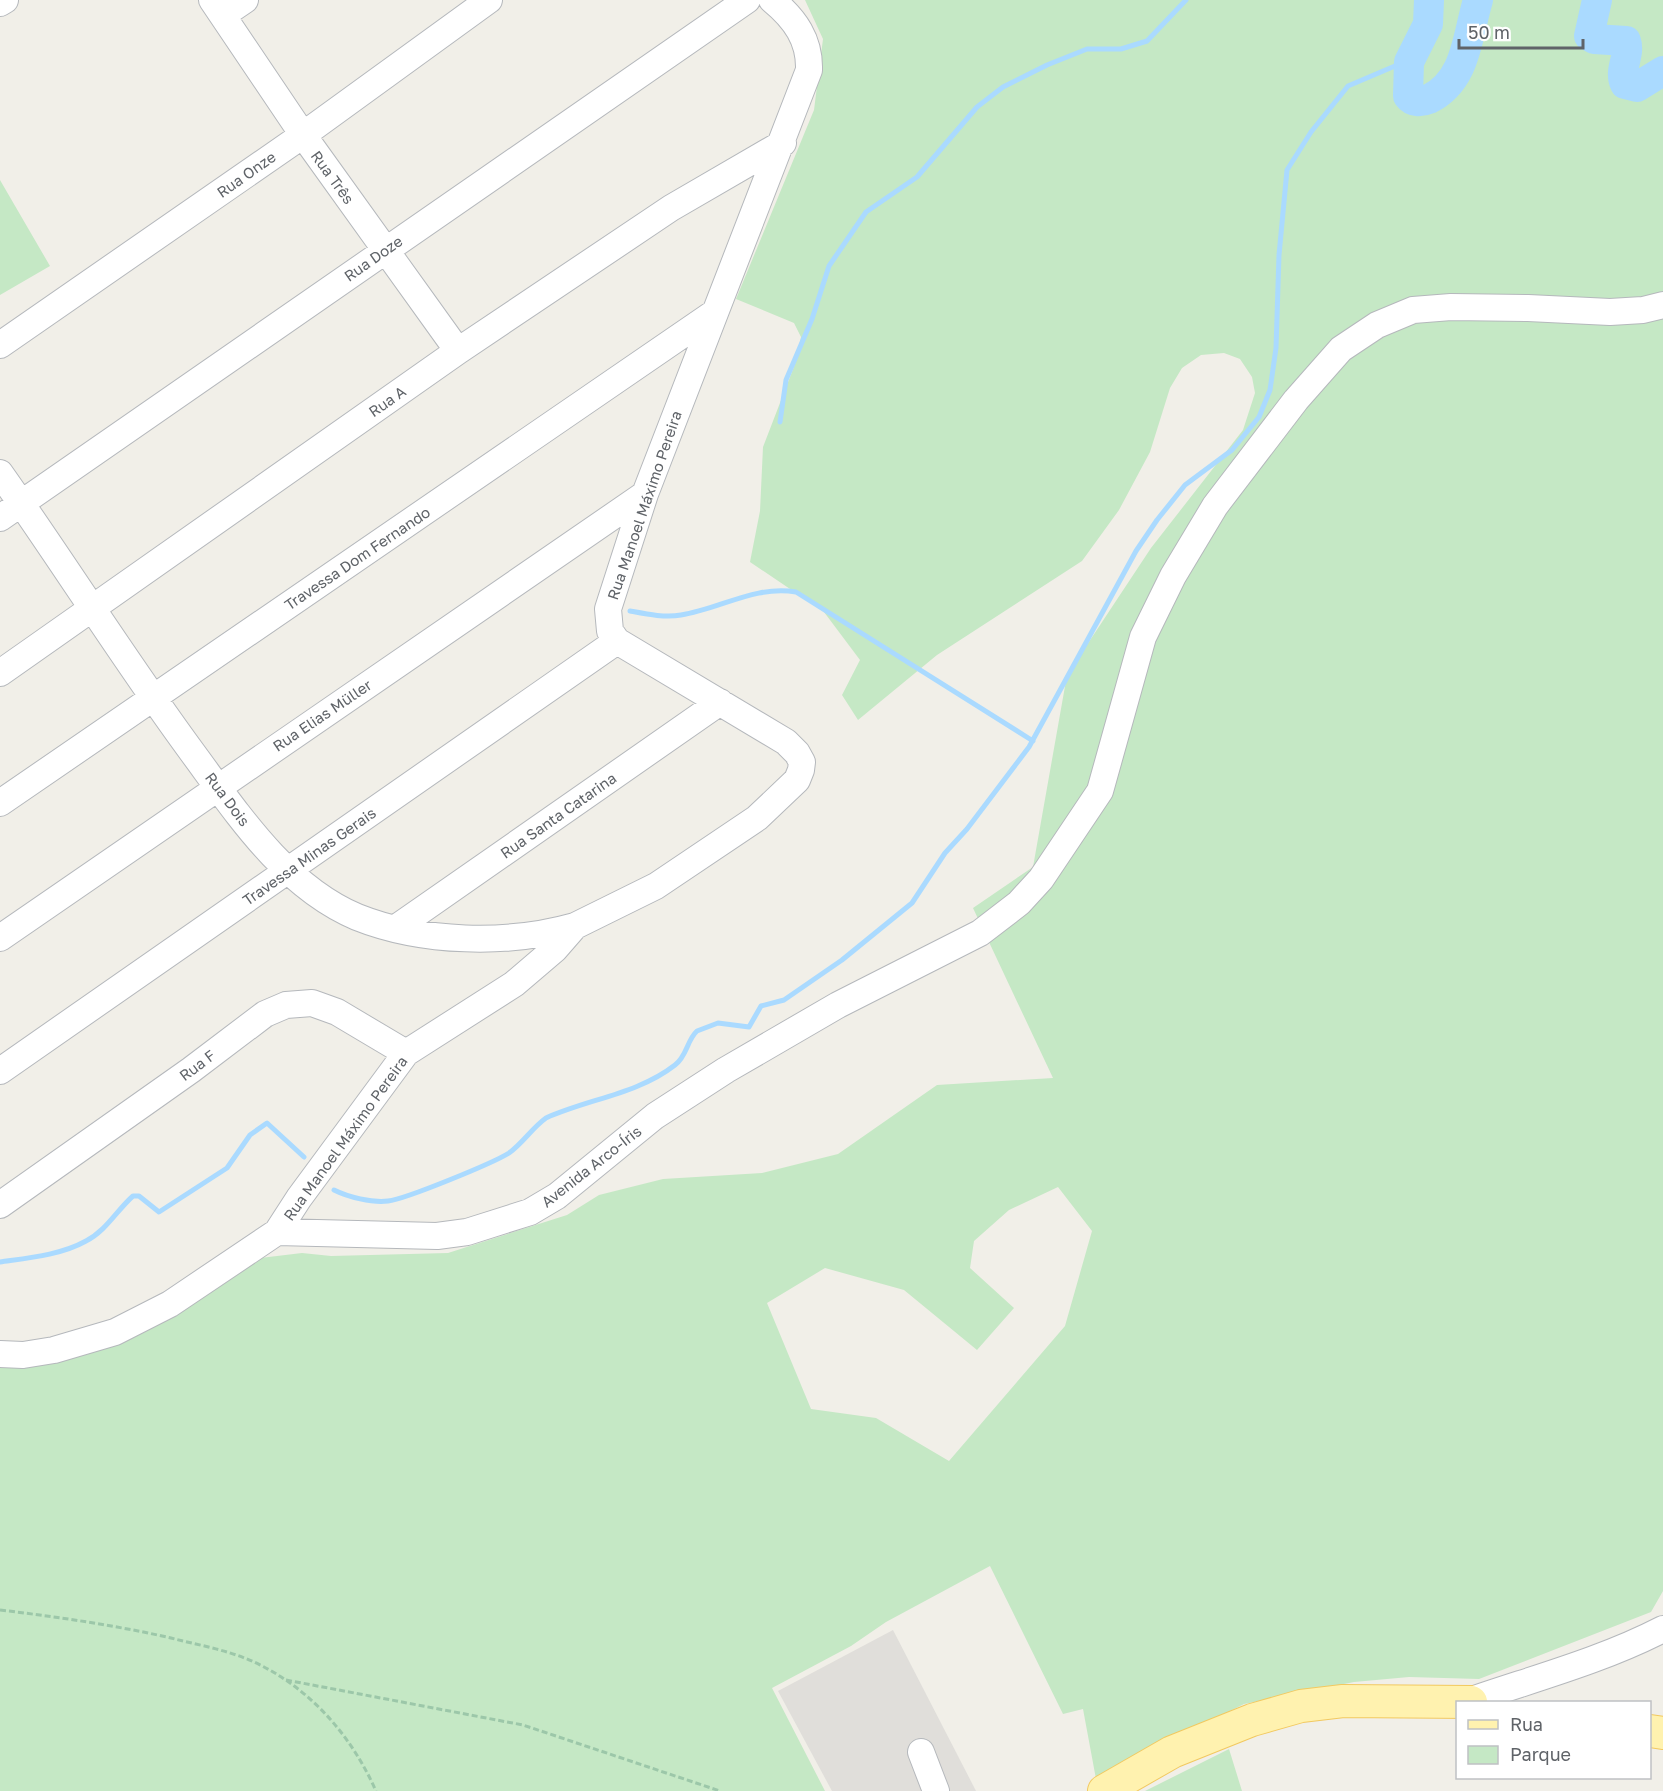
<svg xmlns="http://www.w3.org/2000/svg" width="1663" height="1791" font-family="'Golos Text',sans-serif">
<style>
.industrial{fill:#e0deda}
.green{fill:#c5e8c5;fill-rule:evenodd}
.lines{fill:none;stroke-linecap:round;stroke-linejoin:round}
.stream{stroke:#aadaff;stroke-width:5}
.river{stroke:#aadaff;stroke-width:30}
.minor-casing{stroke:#b5b8bc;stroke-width:28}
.major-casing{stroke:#f2c960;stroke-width:34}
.path{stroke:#9cc7a9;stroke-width:3;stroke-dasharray:6 3;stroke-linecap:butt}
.minor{stroke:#fff;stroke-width:26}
.major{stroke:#fff2af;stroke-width:32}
.labels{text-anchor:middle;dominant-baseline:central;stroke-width:4.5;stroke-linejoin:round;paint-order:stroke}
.street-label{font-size:15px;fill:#5f6368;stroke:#fff}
</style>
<rect width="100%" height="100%" fill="#f1efe8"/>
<!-- industrial -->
<path class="industrial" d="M 893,1630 L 976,1791 L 832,1791 L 778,1691 Z"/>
<!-- green -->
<path class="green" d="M 805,0 L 1663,0 L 1663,1591 L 1651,1612 L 1479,1679 L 1409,1677 L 1354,1682 L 1244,1704 L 1096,1779 L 1083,1709 L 1063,1714 L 990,1566 L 886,1622 L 851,1646 L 772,1688 L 825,1791 L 0,1791 L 0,1344 L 13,1348 L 127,1324 L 234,1261 L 302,1253 L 331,1256 L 448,1253 L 567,1215 L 599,1195 L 663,1179 L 762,1173 L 838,1154 L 937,1085 L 1053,1078 L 973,908 L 1033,867 L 1067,675 L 1151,548 L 1243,430 L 1255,393 L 1252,377 L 1240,359 L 1224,353 L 1201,355 L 1182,368 L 1170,388 L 1150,452 L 1119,510 L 1082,561 L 937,655 L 858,720 L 842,695 L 860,660 L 824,612 L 750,562 L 760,511 L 763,447 L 795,364 L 801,337 L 794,323 L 736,299 L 814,110 L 823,39 ZM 1058,1187 L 1092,1231 L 1065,1326 L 949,1461 L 876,1418 L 811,1409 L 767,1303 L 825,1268 L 904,1290 L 977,1350 L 1014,1308 L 970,1268 L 974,1241 L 1009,1210 Z
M 0,180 L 50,266 L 0,295 Z
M 1229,1749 L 1242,1791 L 1145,1791 Z"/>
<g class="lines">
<!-- stream -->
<path class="stream" d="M 780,422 L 786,380 L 812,319 L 829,266 L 866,212 L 917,177 L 977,107 L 1003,87 L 1047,65 L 1087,49 L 1121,49 L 1147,41 L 1186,0
M 630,611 C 646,614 665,618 681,615 C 720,609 755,585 796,592 L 1033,741
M 334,1190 C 348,1197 372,1203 388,1201 C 406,1199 493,1163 509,1153 C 523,1143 532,1128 546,1118 C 588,1099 638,1094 675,1065 C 687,1056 687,1040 697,1031 L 718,1023 L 749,1027 L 761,1006 L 784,1000 L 842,960 L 912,903 L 945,853 L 967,829 L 1029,747 L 1136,551 L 1157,520 L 1185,485 L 1232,450 L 1259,417 L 1270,390 L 1276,348 L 1279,255 L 1287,170 L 1311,132 L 1348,86 L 1409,60
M 0,1262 C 28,1258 61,1255 86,1241 C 106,1231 117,1210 133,1196 L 139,1196 L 159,1212 L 227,1168 L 250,1135 L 267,1123 L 304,1157"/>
<!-- river -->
<path class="river" d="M 1429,0 L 1428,24 L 1409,62 L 1408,96 C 1413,103 1422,102 1429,99 C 1467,80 1467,36 1478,0
M 1597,0 L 1589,36 L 1594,39 L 1626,41 C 1631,55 1618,70 1625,84 L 1637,87 L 1663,71"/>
<defs>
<path id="minor" d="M 212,0 L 303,135 L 458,351
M 0,3 L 5,0
M 223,15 L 245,0
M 0,345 L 303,135 L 489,0
M 0,473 C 65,565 125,661 192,752 C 237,813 284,886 357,917 C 422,943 508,945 575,926
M 0,518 L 747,0
M 0,673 L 458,351 L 671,208 L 783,143
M 0,803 L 714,313
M 396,928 L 720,702
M 0,938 L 645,494
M 0,1071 L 617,641
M 0,1205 L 191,1070 L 265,1014 L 286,1005 L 312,1003 L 337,1012 L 406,1053
M 277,1232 L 299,1198 L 406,1053 L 514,984 L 555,949 L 575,926 L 656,886 L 757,818 L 797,780 L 801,770 L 802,762 L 797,753 L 786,742 L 617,641 L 610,631 L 608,609 L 645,494 L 809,70 C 810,40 795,19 772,0
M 0,1354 L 23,1355 L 54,1350 L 115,1332 L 170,1304 L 277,1232 L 437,1236 L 467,1232 L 530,1212 L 557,1196 L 655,1116 L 726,1070 L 838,1005 L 980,933 L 1019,903 L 1041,879 L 1100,791 L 1143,637 L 1173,576 L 1215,506 L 1296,400 L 1341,349 L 1377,325 L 1413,310 L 1451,307 L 1528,308 L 1610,312 L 1643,310 L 1663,305
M 1466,1702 C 1532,1679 1601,1661 1663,1629
M 921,1752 L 936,1791"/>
<path id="major" d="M 1650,1731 L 1663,1733
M 1104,1791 L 1172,1752 L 1252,1720 L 1301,1706 L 1343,1701 L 1471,1702"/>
</defs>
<!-- minor casing -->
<use href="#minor" class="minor-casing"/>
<!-- major casing -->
<use href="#major" class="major-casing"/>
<!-- path -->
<path class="path" d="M 0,1610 C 58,1617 114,1625 171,1638 C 198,1645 228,1650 254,1662 C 310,1688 351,1735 376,1791
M 286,1680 L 523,1725 L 720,1791"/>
<!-- minor -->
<use href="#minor" class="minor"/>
<!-- major -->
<use href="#major" class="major"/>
</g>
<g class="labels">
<!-- street labels -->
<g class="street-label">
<text transform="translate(246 174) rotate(-35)">Rua Onze</text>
<text transform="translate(333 177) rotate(54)">Rua Três</text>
<text transform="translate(373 258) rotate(-35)">Rua Doze</text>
<text transform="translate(387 401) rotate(-35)">Rua A</text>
<text transform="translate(644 505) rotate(-71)">Rua Manoel Máximo Pereira</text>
<text transform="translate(357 558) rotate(-34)">Travessa Dom Fernando</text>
<text transform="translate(322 715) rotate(-34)">Rua Elias Müller</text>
<text transform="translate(228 799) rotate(53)">Rua Dois</text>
<text transform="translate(558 815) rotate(-35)">Rua Santa Catarina</text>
<text transform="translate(309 856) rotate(-35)">Travessa Minas Gerais</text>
<text transform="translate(197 1065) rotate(-37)">Rua F</text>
<text transform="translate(345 1138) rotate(-54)">Rua Manoel Máximo Pereira</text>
<text transform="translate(591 1166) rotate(-38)">Avenida Arco-Íris</text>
</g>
</g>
<!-- legend -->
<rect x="1456" y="1701" width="195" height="78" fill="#ffffff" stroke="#bfc1c3" stroke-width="1.5"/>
<rect x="1468" y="1720" width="30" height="9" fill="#fff2af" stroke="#bfc1c3" stroke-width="1.5"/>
<text x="1510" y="1731" font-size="18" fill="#5f6368">Rua</text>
<rect x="1468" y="1746" width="30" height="18" fill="#c5e8c5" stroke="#bfc1c3" stroke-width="1.5"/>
<text x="1510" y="1761" font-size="18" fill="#5f6368">Parque</text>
<!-- scale -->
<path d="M1459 39v9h124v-9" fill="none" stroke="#5f6368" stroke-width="3"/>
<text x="1468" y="39" font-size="18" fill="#5f6368" stroke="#ffffff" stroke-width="4.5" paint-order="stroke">50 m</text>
</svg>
